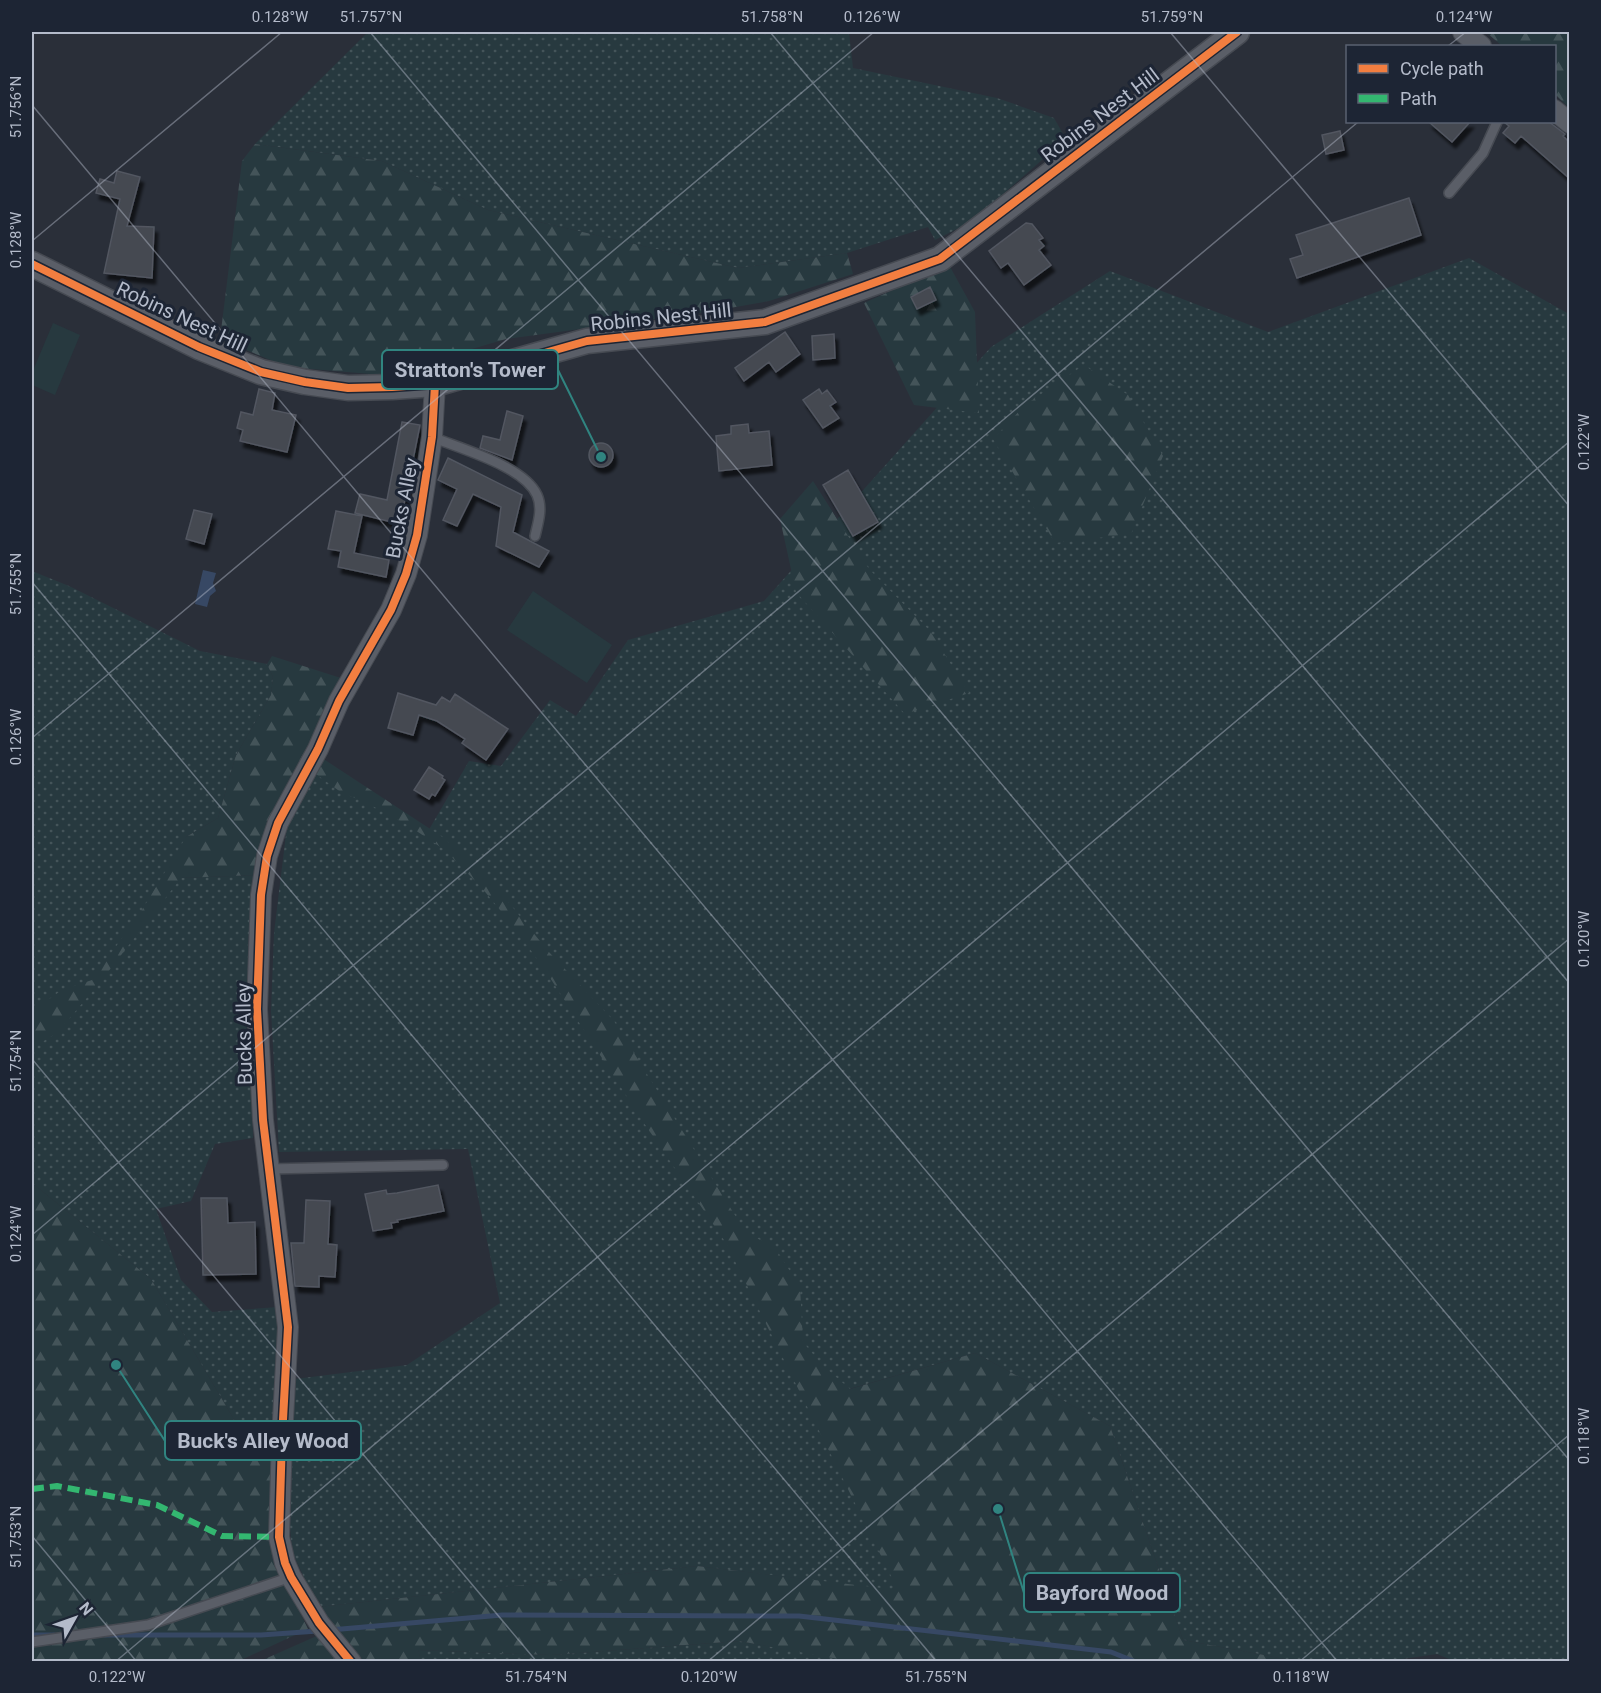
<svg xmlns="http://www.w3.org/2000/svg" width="1601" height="1693" font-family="Roboto,sans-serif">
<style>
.grass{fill:url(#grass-dots)}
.forest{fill:url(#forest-firs)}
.garden{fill:#27393f}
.water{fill:#374864}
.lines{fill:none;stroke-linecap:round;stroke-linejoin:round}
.stream{stroke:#374864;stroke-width:5}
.building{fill:#444851;stroke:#525761;stroke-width:1.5;filter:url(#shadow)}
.service-casing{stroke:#464a52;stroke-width:12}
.minor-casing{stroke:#464a52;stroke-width:22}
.tertiary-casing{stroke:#464a52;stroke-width:27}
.service{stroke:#5a5e67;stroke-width:9}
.minor{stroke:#5a5e67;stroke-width:20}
.tertiary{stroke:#5a5e67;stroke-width:24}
.quiet{stroke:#33b770;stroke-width:6;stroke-dasharray:12 6;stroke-linecap:butt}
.cycleway-casing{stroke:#1d2534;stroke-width:11}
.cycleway{stroke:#f27e40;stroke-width:8}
.ticks{fill:none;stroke:#b4bbca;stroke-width:1.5;stroke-opacity:0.45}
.labels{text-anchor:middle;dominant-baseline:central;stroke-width:6;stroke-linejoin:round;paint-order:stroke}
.street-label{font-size:20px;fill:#b4bbca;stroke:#1d2534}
.leader{fill:none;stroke:#308480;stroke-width:2}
.callout-dot{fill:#308480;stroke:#1d2534;stroke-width:2}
.callout{fill:#1d2534;stroke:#308480;stroke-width:2}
.callout-label{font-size:21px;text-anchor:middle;font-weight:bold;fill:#b4bbca}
.neatline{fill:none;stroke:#b4bbca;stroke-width:2}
.ticks-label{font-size:15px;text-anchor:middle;fill:#b4bbca}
</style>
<defs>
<pattern id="grass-dots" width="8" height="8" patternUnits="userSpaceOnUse" patternTransform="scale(1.5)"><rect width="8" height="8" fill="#27393f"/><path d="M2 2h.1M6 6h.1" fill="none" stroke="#445459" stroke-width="1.8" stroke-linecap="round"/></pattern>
<pattern id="forest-firs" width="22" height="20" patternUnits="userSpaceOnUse" patternTransform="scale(1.5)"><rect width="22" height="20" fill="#27393f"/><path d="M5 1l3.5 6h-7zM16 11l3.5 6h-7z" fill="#445459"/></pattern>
<filter id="shadow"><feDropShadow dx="3.5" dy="6" stdDeviation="1.5" flood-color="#0009"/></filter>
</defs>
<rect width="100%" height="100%" fill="#2a2f39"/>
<!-- grass -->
<path class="grass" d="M 368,32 L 849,32 L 853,68 L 997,98 L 1054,118 L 1066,139 L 971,222 L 935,240 L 928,227 L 847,253 L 738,268 L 488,210 L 382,161 L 255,144 Z
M 1469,258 L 1569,314 L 1569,1661 L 1454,1661 L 1437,1654 L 1389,1661 L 1296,1661 L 1183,1640 L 1110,1426 L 975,1353 L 835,1393 L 899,1591 L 697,1566 L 318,1607 L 292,1552 L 290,1526 L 295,1379 L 407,1365 L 500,1303 L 468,1149 L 279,1152 L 271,1011 L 274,933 L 287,826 L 313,772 L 427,833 L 469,761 L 501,766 L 550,700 L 576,716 L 628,640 L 764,601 L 991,347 L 1110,271 L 1268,332 Z
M 32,571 L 69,586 L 200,651 L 267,664 L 273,677 L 271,695 L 236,755 L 218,818 L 186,837 L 181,878 L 256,875 L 248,942 L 253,1138 L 215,1144 L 191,1201 L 156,1209 L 181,1280 L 212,1312 L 278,1307 L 282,1342 L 273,1461 L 252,1450 L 151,1279 L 32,1183 Z
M 739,1641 L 855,1661 L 421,1662 L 418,1650 L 551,1655 Z"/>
<!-- forest -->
<path class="forest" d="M 1486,32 L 1569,32 L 1569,108 L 1555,94 L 1554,46 L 1502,46 Z
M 255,144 L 382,161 L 488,210 L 738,268 L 847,253 L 853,274 L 769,301 L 707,312 L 506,339 L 383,375 L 287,367 L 220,339 L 242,161 Z
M 949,265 L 975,312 L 979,413 L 914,405 L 864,303 Z
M 1084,365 L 1128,395 L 1163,456 L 1131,534 L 1055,543 L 993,439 L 1025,405 Z
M 813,481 L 869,569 L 930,631 L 969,693 L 905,714 L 796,592 L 780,519 Z
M 272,656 L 344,679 L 256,875 L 181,878 L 97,986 L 57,1033 L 32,1048 L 32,1011 L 62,990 L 92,980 L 142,910 L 186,837 L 218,818 L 236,755 L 271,695 L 273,677 L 267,664 Z
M 322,758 L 444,838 L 493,883 L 548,951 L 614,1021 L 741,1225 L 755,1237 L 776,1249 L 800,1287 L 803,1342 L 822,1365 L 850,1389 L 975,1353 L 1110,1426 L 1183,1640 L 1296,1661 L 855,1662 L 739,1641 L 551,1655 L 418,1650 L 421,1661 L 363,1661 L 318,1607 L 697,1566 L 898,1590 L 726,1243 L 644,1123 L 545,970 L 511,923 L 481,887 L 445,850 L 406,824 L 363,801 L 342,793 L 313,772 Z
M 32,1183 L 151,1279 L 252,1450 L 273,1461 L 273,1557 L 308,1629 L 239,1661 L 32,1661 Z
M 319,1635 L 343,1662 L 258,1662 Z"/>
<!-- garden -->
<path class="garden" d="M 53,323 L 80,335 L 55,395 L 32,385 L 32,373 Z
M 533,591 L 612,645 L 587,683 L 507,630 Z"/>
<!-- water -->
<path class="water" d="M 203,570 L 216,573 L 213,583 L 216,591 L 210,596 L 207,607 L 195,604 Z"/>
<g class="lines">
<!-- stream -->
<path class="stream" d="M 330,1630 L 502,1615 L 799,1616 L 1111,1652 L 1136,1662
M 32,1635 L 54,1635
M 105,1635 L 261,1635 L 318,1631"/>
</g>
<!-- building -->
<path class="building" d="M 1429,122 L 1470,122 L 1452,142 Z
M 1504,122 L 1549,122 L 1565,134 L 1563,136 L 1569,142 L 1569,178 L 1521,136 L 1515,143 L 1503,133 L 1509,126 Z
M 1340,131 L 1344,150 L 1326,154 L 1322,135 Z
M 117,171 L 140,177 L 127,226 L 154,227 L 152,278 L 104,273 L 120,199 L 96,193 L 100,179 L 114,183 Z
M 1409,198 L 1421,235 L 1297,278 L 1290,259 L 1303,255 L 1296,235 Z
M 1026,223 L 1032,224 L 1043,238 L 1039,240 L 1044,246 L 1039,250 L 1051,265 L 1024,285 L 1008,263 L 1001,268 L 989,251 Z
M 930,287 L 936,300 L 917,309 L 911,297 Z
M 785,332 L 800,354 L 776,372 L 769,362 L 744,381 L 735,368 Z
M 834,334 L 835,358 L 813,360 L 812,336 Z
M 259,389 L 275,393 L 272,410 L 296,415 L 287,452 L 240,441 L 243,430 L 237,428 L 241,412 L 253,415 Z
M 819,389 L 822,394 L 827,390 L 836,402 L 830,406 L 839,418 L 823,428 L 803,400 Z
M 507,411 L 523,416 L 512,460 L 480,448 L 483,436 L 500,440 Z
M 402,422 L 420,425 L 400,524 L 355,513 L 360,494 L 387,500 Z
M 748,424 L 749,433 L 769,431 L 772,465 L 719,471 L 716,436 L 731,434 L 731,426 Z
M589 455a12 12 0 1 1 24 0a12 12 0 1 1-24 0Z
M 448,458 L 522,495 L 513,532 L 549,551 L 539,567 L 496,546 L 501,507 L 473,494 L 457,526 L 443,520 L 457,489 L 438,480 Z
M 848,470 L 878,522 L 853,536 L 823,485 Z
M 194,510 L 212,514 L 204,544 L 186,539 Z
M 336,511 L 362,516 L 354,553 L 389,560 L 386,577 L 338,567 L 341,551 L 328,549 Z
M 398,693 L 436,705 L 442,697 L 450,702 L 455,694 L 508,729 L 486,760 L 462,743 L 465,739 L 437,721 L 419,715 L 413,735 L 388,728 Z
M 429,767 L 443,776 L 442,778 L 445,780 L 435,796 L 432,794 L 429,799 L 414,790 Z
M 438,1185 L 444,1211 L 397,1220 L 398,1222 L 391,1223 L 392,1228 L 373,1231 L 365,1194 L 386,1190 L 387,1194 L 397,1193 Z
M 201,1198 L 227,1198 L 228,1223 L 255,1222 L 256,1274 L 203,1275 Z
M 306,1200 L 330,1201 L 328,1244 L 337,1245 L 335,1277 L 319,1276 L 319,1287 L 295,1286 L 291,1243 L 304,1243 Z"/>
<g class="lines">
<defs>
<path id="service" d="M 1449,193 L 1483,153 L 1497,122
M 432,437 C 461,449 524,466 537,495 C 543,508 538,523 535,536
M 269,1169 L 443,1165
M 32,1642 L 148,1625 L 291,1577"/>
<path id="minor" d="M 1463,32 L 1481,46
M 1554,110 L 1570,123
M 351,1662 L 319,1623 L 291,1577 L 285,1563 L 279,1537 L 282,1438 L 288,1327 L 263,1120 L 257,1009 L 261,895 L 267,856 L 278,823 L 318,749 L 339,701 L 391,610 L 406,574 L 417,535 L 432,437 L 435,384"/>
<path id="tertiary" d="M 32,264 L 199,347 L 261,372 L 305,382 L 348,388 L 392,387 L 435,384 L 587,341 L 765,322 L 940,259 L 1237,32"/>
</defs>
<!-- service casing -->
<use href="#service" class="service-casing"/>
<!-- minor casing -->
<use href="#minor" class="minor-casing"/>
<!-- tertiary casing -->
<use href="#tertiary" class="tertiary-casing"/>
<!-- service -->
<use href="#service" class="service"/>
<!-- minor -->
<use href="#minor" class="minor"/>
<!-- tertiary -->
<use href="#tertiary" class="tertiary"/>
<!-- quiet -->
<path class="quiet" d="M 32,1489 L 57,1486 L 157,1505 L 222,1536 L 279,1537"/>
<defs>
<path id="cycleway" d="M 32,264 L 199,347 L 261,372 L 305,382 L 348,388 L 392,387 L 435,384 L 587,341 L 765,322 L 940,259 L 1237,32
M 351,1662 L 319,1623 L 291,1577 L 285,1563 L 279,1537 L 282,1438 L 288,1327 L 263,1120 L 257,1009 L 261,895 L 267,856 L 278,823 L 318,749 L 339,701 L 391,610 L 406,574 L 417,535 L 432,437 L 435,384"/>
</defs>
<!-- cycleway casing -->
<use href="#cycleway" class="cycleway-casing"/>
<!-- cycleway -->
<use href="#cycleway" class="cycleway"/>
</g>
<!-- ticks -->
<path class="ticks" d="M 370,32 L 1570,1461M 770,32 L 1570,984M 1170,32 L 1570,507M 1448,46 L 1466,32M 32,105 L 1338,1662M 32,241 L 282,32M 32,582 L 937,1662M 32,738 L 874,32M 32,1059 L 537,1662M 32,1235 L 1358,122M 32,1536 L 137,1662M 115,1662 L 1570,441M 707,1662 L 1570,938M 1299,1662 L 1570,1434"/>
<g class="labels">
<!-- street labels -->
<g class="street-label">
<text transform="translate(1100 115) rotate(-37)">Robins Nest Hill</text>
<text transform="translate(182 317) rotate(25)">Robins Nest Hill</text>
<text transform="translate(661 317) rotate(-6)">Robins Nest Hill</text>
<text transform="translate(402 508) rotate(-79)">Bucks Alley</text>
<text transform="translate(244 1034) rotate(-91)">Bucks Alley</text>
</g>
</g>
<!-- callouts -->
<path class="leader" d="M601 457L558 370M116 1365L165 1441M998 1509L1024 1593"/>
<g class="callout-dot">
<circle cx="601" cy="457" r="6"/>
<circle cx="116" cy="1365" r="6"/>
<circle cx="998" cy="1509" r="6"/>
</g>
<g class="callout">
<rect x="382" y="350" width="176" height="39" rx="6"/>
<rect x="165" y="1421" width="196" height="39" rx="6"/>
<rect x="1024" y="1573" width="156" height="39" rx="6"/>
</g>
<g class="callout-label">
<text x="470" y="377">Stratton's Tower</text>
<text x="263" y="1448">Buck's Alley Wood</text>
<text x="1102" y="1600">Bayford Wood</text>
</g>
<!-- border -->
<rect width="1601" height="1693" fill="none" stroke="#1d2534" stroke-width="66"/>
<!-- legend -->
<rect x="1346" y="45" width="210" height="78" fill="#1d2534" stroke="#596170" stroke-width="1.5"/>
<rect x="1358" y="64" width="30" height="9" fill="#f27e40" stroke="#596170" stroke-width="1.5"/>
<text x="1400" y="75" font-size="18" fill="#b4bbca">Cycle path</text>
<rect x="1358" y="94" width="30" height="9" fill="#33b770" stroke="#596170" stroke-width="1.5"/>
<text x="1400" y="105" font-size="18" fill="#b4bbca">Path</text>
<!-- north arrow -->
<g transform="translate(75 1618) rotate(50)" stroke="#1d2534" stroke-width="4.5" paint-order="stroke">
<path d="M0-4.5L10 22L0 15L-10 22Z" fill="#b4bbca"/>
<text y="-9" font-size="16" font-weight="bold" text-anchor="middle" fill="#b4bbca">N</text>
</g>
<rect x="33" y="33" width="1535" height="1627" class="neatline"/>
<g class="ticks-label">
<text x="280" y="22">0.128°W</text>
<text x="371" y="22">51.757°N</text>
<text x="772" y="22">51.758°N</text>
<text x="872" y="22">0.126°W</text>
<text x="1172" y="22">51.759°N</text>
<text x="1464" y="22">0.124°W</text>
<text transform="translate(16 107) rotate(-90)" y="5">51.756°N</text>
<text transform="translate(16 240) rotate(-90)" y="5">0.128°W</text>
<text transform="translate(1584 442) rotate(-90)" y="5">0.122°W</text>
<text transform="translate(16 584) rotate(-90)" y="5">51.755°N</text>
<text transform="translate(16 737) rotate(-90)" y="5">0.126°W</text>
<text transform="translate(1584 939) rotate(-90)" y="5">0.120°W</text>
<text transform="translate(16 1061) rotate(-90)" y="5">51.754°N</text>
<text transform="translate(16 1234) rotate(-90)" y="5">0.124°W</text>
<text transform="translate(1584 1436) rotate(-90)" y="5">0.118°W</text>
<text transform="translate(16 1537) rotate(-90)" y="5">51.753°N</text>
<text x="117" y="1682">0.122°W</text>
<text x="536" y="1682">51.754°N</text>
<text x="709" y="1682">0.120°W</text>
<text x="936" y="1682">51.755°N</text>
<text x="1301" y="1682">0.118°W</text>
</g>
</svg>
